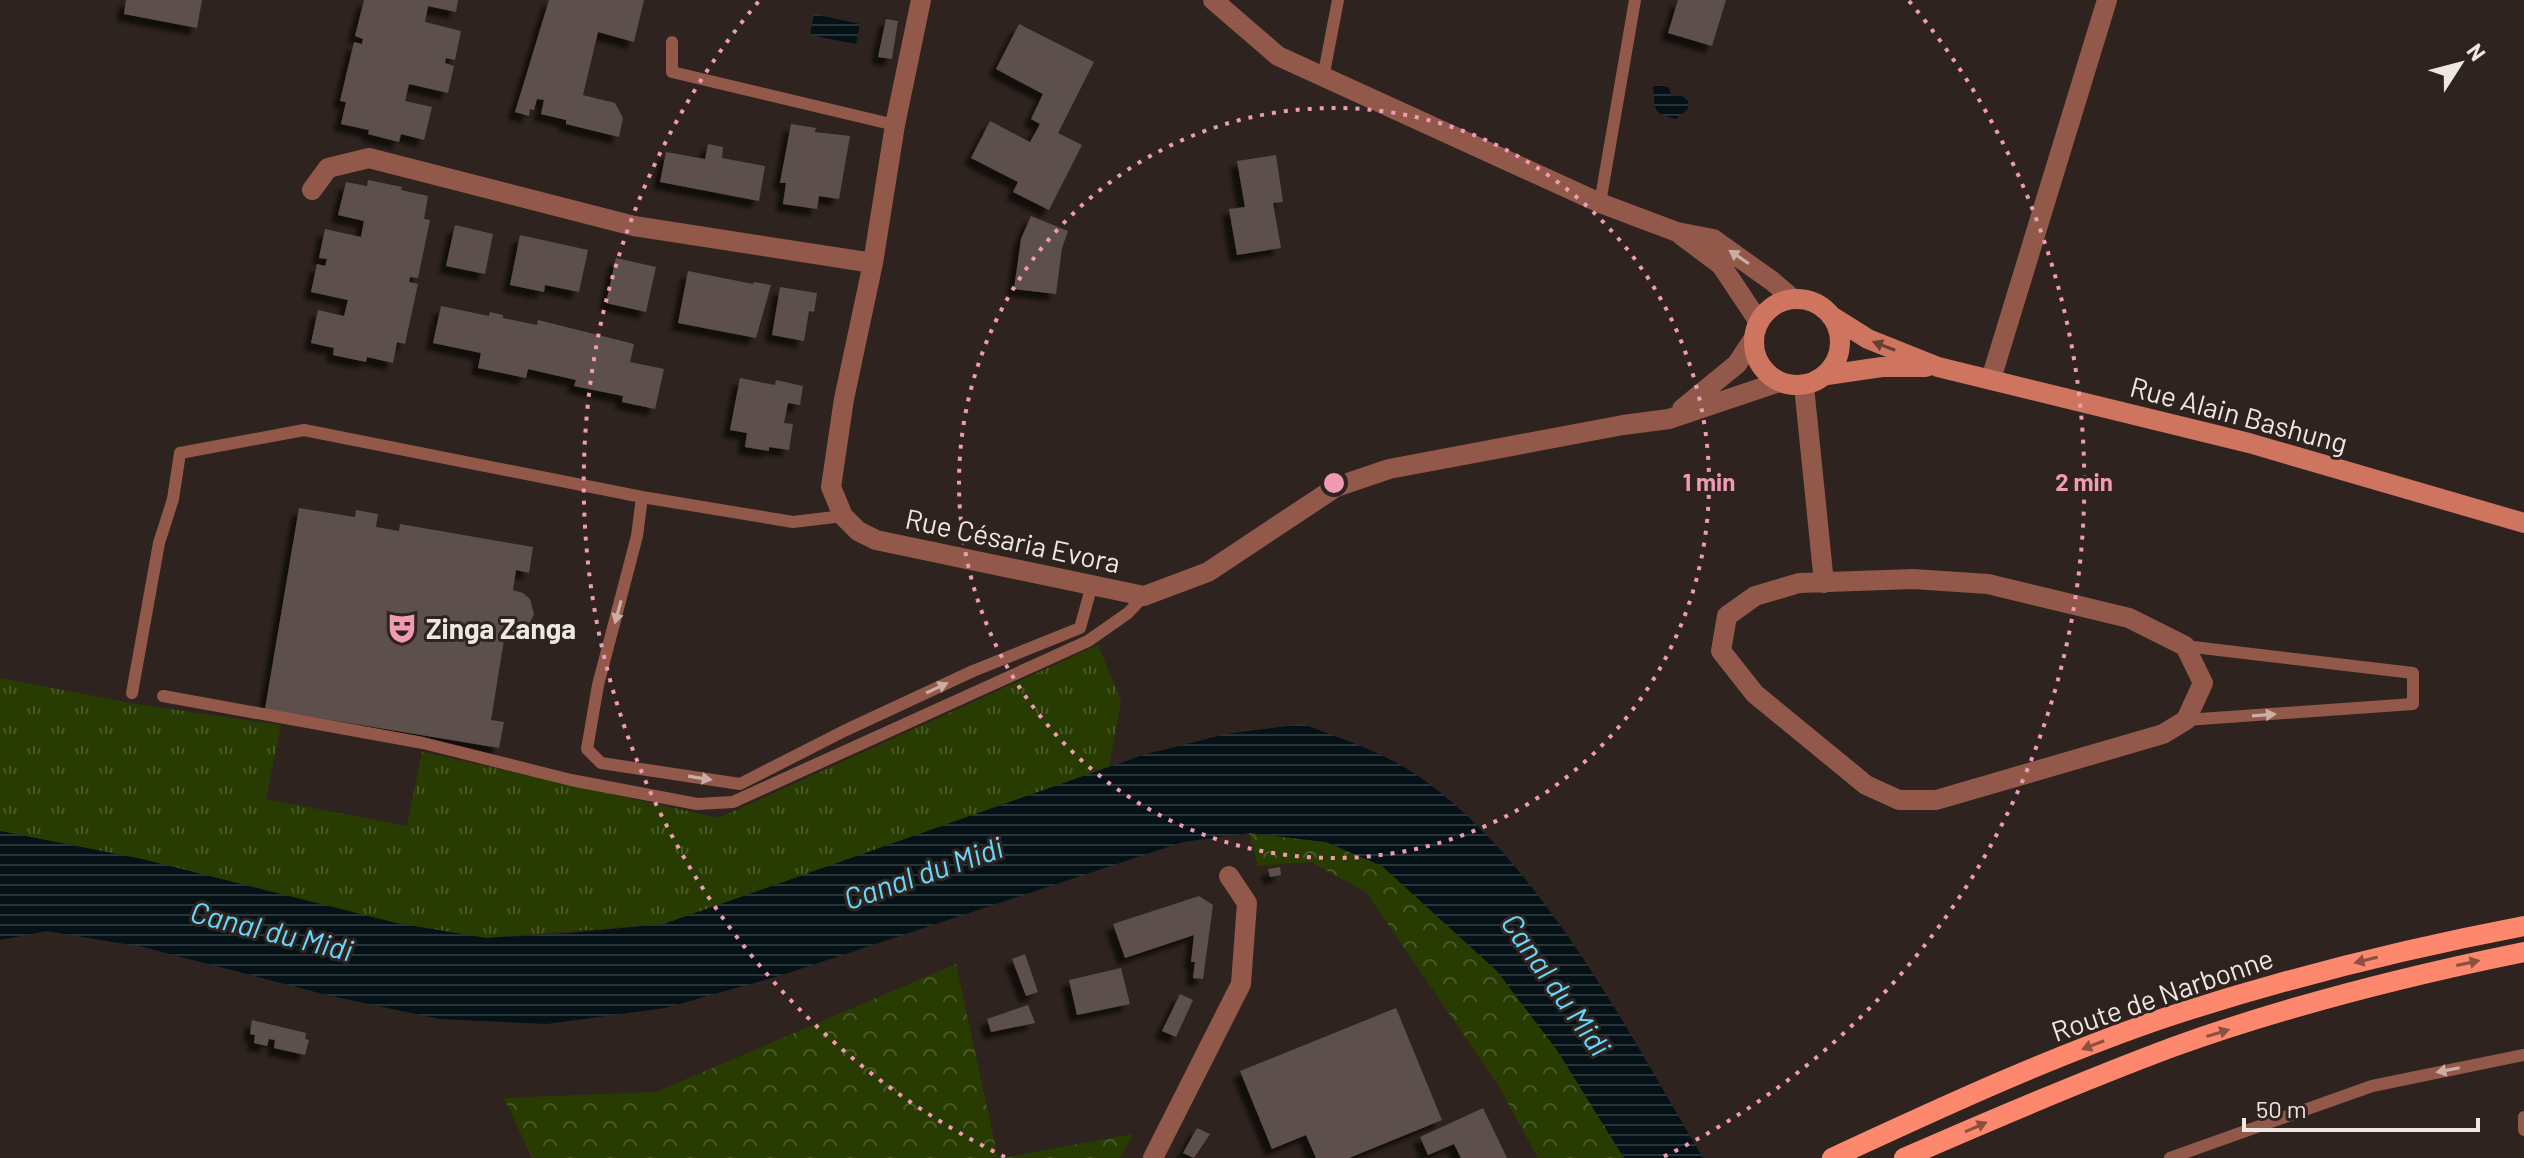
<svg xmlns="http://www.w3.org/2000/svg" width="2524" height="1158" font-family="Barlow,sans-serif">
<style>
.grass{fill:url(#grass-tufts)}
.forest{fill:url(#forest-crowns)}
.water{fill:url(#water-rules)}
.building{fill:#5d504b;filter:url(#shadow)}
.lines{fill:none;stroke-linecap:round;stroke-linejoin:round}
.lane{stroke:#92594b;stroke-width:12}
.street{stroke:#92594b;stroke-width:20}
.secondary{stroke:#ce745f;stroke-width:20}
.primary{stroke:#fe886d;stroke-width:20}
.oneway{fill:#caaea6}
.oneway2{fill:#663f35}
.oneway3{fill:#8c5042}
.ring{fill:none;stroke:#f19ab3;stroke-width:4;stroke-dasharray:4 8}
.labels{text-anchor:middle;dominant-baseline:central;stroke-width:6;stroke-linejoin:round;paint-order:stroke}
.street-label{font-size:28px;fill:#efe7e3;stroke:#2e231e}
.poi-label{font-size:28px;font-weight:bold;fill:#efe7e3;stroke:#2e231e;text-anchor:start}
.water-label{font-size:30px;font-style:italic;fill:#66d8fe;stroke:#2e231e}
.centre{fill:#f19ab3;stroke:#2e231e;stroke-width:4}
.ring-label{font-size:24px;text-anchor:middle;font-weight:bold;fill:#f19ab3;stroke:#2e231e;stroke-width:6;stroke-linejoin:round;paint-order:stroke}
</style>
<defs>
<pattern id="grass-tufts" width="24" height="20" patternUnits="userSpaceOnUse" patternTransform="scale(2)"><rect width="24" height="20" fill="#283c01"/><path d="M3 7l-1-3M5 7V3M7 7l1-3M15 17l-1-3M17 17v-4M19 17l1-3" fill="none" stroke="#485826"/></pattern>
<pattern id="forest-crowns" width="20" height="18" patternUnits="userSpaceOnUse" patternTransform="scale(2)"><rect width="20" height="18" fill="#283c01"/><path d="M2 6a3 3 0 1 1 6 0M12 15a3 3 0 1 1 6 0" fill="none" stroke="#485826"/></pattern>
<pattern id="water-rules" width="6" height="5" patternUnits="userSpaceOnUse" patternTransform="scale(2)"><rect width="6" height="5" fill="#041116"/><path d="M0 2.5h6" fill="none" stroke="#293438"/></pattern>
<filter id="shadow"><feDropShadow dx="-7" dy="7" stdDeviation="2" flood-color="#0009"/></filter>
</defs>
<rect width="100%" height="100%" fill="#2e231e"/>
<!-- grass -->
<path class="grass" d="M 1098,645 L 1121,701 L 1109,767 L 664,924 L 486,938 L 396,923 L 142,859 L 0,831 L 0,678 L 136,704 L 281,725 L 266,799 L 407,826 L 422,752 L 719,818 Z"/>
<!-- forest -->
<path class="forest" d="M 1249,833 L 1326,842 L 1382,866 L 1497,971 L 1557,1050 L 1624,1158 L 1538,1158 L 1498,1085 L 1366,892 L 1311,862 L 1258,866 Z
M 956,964 L 998,1158 L 532,1158 L 504,1098 L 656,1092 Z
M 1133,1134 L 1120,1158 L 1002,1158 Z"/>
<!-- water -->
<path class="water" d="M 814,14 L 860,24 L 856,44 L 810,35 Z
M 1660,85 L 1669,88 L 1671,96 L 1682,96 L 1688,101 L 1688,109 L 1676,119 C 1650,113 1656,108 1653,87 Z
M 1303,724 C 1345,740 1387,753 1424,780 C 1544,867 1628,1032 1703,1158 L 1624,1158 L 1557,1050 L 1497,971 L 1382,866 L 1326,842 L 1249,833 L 1183,842 L 779,976 L 665,1008 L 547,1024 L 439,1019 L 327,995 L 143,947 L 47,931 L 0,940 L 0,831 L 142,859 L 396,923 L 486,938 L 571,933 L 664,924 L 1143,755 L 1226,734 Z"/>
<!-- building -->
<path class="building" d="M 126,0 L 202,0 L 197,28 L 124,14 Z
M 364,0 L 458,0 L 456,12 L 428,6 L 425,22 L 461,31 L 455,60 L 446,58 L 445,63 L 454,66 L 448,93 L 409,84 L 405,101 L 432,107 L 424,140 L 401,134 L 399,142 L 368,134 L 369,130 L 341,124 L 346,102 L 340,101 L 354,42 L 362,44 L 363,39 L 355,36 Z
M 549,0 L 644,0 L 634,42 L 598,32 L 583,95 L 615,103 L 623,118 L 619,137 L 566,124 L 566,120 L 541,114 L 544,100 L 537,99 L 534,110 L 530,109 L 529,116 L 515,112 Z
M 1678,0 L 1726,0 L 1712,46 L 1668,33 Z
M 886,19 L 898,21 L 892,59 L 878,57 Z
M 1019,24 L 1094,62 L 1058,133 L 1082,145 L 1049,210 L 1013,192 L 1018,182 L 971,158 L 990,121 L 1030,142 L 1040,124 L 1031,119 L 1043,94 L 996,69 Z
M 791,124 L 816,128 L 815,132 L 850,136 L 839,199 L 819,196 L 817,209 L 783,204 L 786,183 L 780,183 Z
M 708,144 L 723,147 L 722,158 L 765,166 L 759,201 L 660,182 L 666,152 L 705,159 Z
M 1276,155 L 1283,202 L 1273,203 L 1281,248 L 1237,255 L 1229,209 L 1245,207 L 1237,161 Z
M 368,180 L 402,187 L 401,190 L 428,196 L 424,219 L 430,220 L 418,278 L 410,277 L 409,282 L 418,284 L 405,344 L 397,342 L 393,363 L 367,357 L 366,362 L 333,355 L 334,348 L 311,343 L 318,310 L 344,316 L 348,300 L 311,292 L 317,264 L 325,266 L 327,259 L 319,258 L 325,229 L 361,237 L 364,221 L 338,215 L 346,182 L 367,186 Z
M 1031,216 L 1068,231 L 1062,248 L 1056,294 L 1014,289 L 1021,239 Z
M 455,225 L 493,234 L 485,274 L 446,266 Z
M 520,235 L 588,250 L 579,292 L 545,285 L 544,292 L 510,285 Z
M 616,258 L 656,267 L 646,312 L 606,303 Z
M 688,271 L 753,284 L 754,282 L 771,285 L 756,338 L 678,323 Z
M 780,287 L 817,293 L 814,312 L 809,311 L 804,341 L 772,335 Z
M 441,306 L 489,316 L 490,312 L 503,315 L 503,318 L 537,325 L 538,320 L 634,344 L 630,362 L 664,369 L 655,409 L 622,402 L 623,396 L 574,386 L 576,380 L 528,369 L 526,378 L 478,368 L 481,353 L 433,343 Z
M 740,378 L 775,385 L 776,380 L 803,386 L 800,405 L 788,403 L 784,423 L 793,424 L 789,450 L 769,447 L 769,451 L 745,447 L 747,433 L 730,430 Z
M 299,508 L 355,517 L 356,510 L 378,514 L 376,527 L 399,531 L 400,524 L 533,547 L 529,573 L 516,570 L 513,590 L 523,593 L 530,599 L 534,614 L 530,623 L 523,630 L 505,634 L 491,720 L 504,722 L 499,748 L 265,709 Z
M 1280,867 L 1281,875 L 1270,877 L 1268,869 Z
M 1199,896 L 1213,905 L 1203,979 L 1193,978 L 1195,962 L 1191,962 L 1194,935 L 1125,958 L 1113,924 Z
M 1025,954 L 1038,992 L 1026,996 L 1012,959 Z
M 1121,968 L 1130,1004 L 1077,1015 L 1069,980 Z
M 1180,994 L 1193,1000 L 1176,1037 L 1162,1031 Z
M 1028,1005 L 1035,1023 L 991,1032 L 987,1019 Z
M 1396,1008 L 1442,1120 L 1349,1158 L 1316,1158 L 1306,1135 L 1272,1149 L 1240,1071 Z
M 252,1020 L 306,1033 L 305,1039 L 309,1040 L 305,1055 L 274,1048 L 275,1040 L 269,1039 L 267,1046 L 254,1043 L 255,1035 L 250,1034 Z
M 1483,1108 L 1507,1158 L 1461,1158 L 1454,1144 L 1428,1155 L 1420,1137 Z
M 1197,1128 L 1210,1134 L 1194,1158 L 1183,1153 Z"/>
<g class="lines">
<!-- lane -->
<path class="lane" d="M 672,42 L 672,72 L 895,125
M 1323,78 L 1338,0
M 1600,203 L 1635,0
M 642,497 L 637,536 L 598,685 L 587,749 L 601,763 L 740,784 L 844,731 L 973,671 L 1080,628 L 1092,585
M 2185,646 L 2413,673 L 2413,704 L 2186,720
M 132,693 L 159,543 L 173,499 L 180,453 L 304,430 L 642,497 L 793,522 L 843,516
M 163,696 L 423,743 L 571,780 L 697,804 L 733,802 L 1088,641 L 1128,613 L 1144,596
M 2524,1117 L 2524,1130
M 2170,1158 L 2372,1086 L 2524,1055"/>
<!-- street -->
<path class="street" d="M 921,0 L 895,125 L 873,263 L 844,399 L 831,487 L 843,516 L 858,531 L 876,540 L 1144,596 L 1208,572 L 1336,487 L 1389,469 L 1623,425 L 1669,419 L 1779,382
M 1213,0 L 1278,56 L 1600,203 L 1677,232 L 1713,239 L 1772,281 L 1793,299
M 312,190 L 328,168 L 369,158 L 634,226 L 873,263
M 1681,235 L 1721,265 L 1759,322
M 1991,379 L 2107,0
M 1804,386 L 1824,583
M 1682,409 L 1737,364 L 1754,338
M 1913,579 L 1988,584 L 2129,618 L 2185,646 L 2203,683 L 2186,720 L 2163,734 L 1936,800 L 1899,800 L 1866,785 L 1755,694 L 1721,651 L 1727,616 L 1755,596 L 1799,583 Z
M 1153,1158 L 1241,984 L 1247,903 L 1229,876"/>
<!-- secondary -->
<path class="secondary" d="M1754 342a43 43 0 1 1 86 0a43 43 0 1 1-86 0Z
M 1833,317 L 1868,339 L 1938,367 L 2249,443 L 2524,523
M 1827,375 L 1882,367 L 1926,367"/>
<!-- primary -->
<path class="primary" d="M 1832,1158 C 1942,1107 2052,1056 2167,1017 C 2284,979 2403,949 2524,926
M 1904,1158 C 1993,1119 2082,1081 2173,1047 C 2287,1006 2406,976 2524,952"/>
</g>
<!-- one-way arrows -->
<defs><path id="oneway-solid" d="M-6-.8H1V-3.2L6.5 0L1 3.2V.8H-6Z" transform="scale(2)"/></defs>
<g class="oneway">
<use href="#oneway-solid" transform="translate(1739 257) rotate(-146)"/>
<use href="#oneway-solid" transform="translate(618 612) rotate(105)"/>
<use href="#oneway-solid" transform="translate(937 688) rotate(-25)"/>
<use href="#oneway-solid" transform="translate(2264 715) rotate(-4)"/>
<use href="#oneway-solid" transform="translate(700 778) rotate(9)"/>
<use href="#oneway-solid" transform="translate(2448 1070) rotate(169)"/>
</g>
<use class="oneway2" href="#oneway-solid" transform="translate(1884 346) rotate(-159)"/>
<g class="oneway3">
<use href="#oneway-solid" transform="translate(2366 960) rotate(166)"/>
<use href="#oneway-solid" transform="translate(2468 963) rotate(-12)"/>
<use href="#oneway-solid" transform="translate(2218 1033) rotate(-17)"/>
<use href="#oneway-solid" transform="translate(2093 1045) rotate(159)"/>
<use href="#oneway-solid" transform="translate(1976 1127) rotate(-24)"/>
</g>
<!-- distance rings -->
<g class="ring">
<circle cx="1334" cy="483" r="375"/>
<path d="M1005 1157A750 750 0 0 1 759 1M1909 1A750 750 0 0 1 1663 1157"/>
</g>
<!-- icons -->
<defs>
<symbol id="theatre-bare" viewBox="-9 -9 18 18"><path d="M-5-5.5Q0-4 5-5.5V0Q5 5 0 6Q-5 5-5 0ZM-3.3-2.5H-1v1.5H-3.3ZM1-2.5H3.3v1.5H1ZM-2.8 1Q0 5.5 2.8 1Z" fill="#f19ab3" stroke="#2e231e" stroke-width="2.5" paint-order="stroke"/></symbol>
</defs>
<g fill-rule="evenodd">
<use href="#theatre-bare" x="380" y="606" width="44" height="44"/>
</g>
<g class="labels">
<!-- street labels -->
<g class="street-label">
<text transform="translate(2239 414) rotate(15)">Rue Alain Bashung</text>
<text transform="translate(1013 540) rotate(12)">Rue Césaria Evora</text>
<text transform="translate(2162 994) rotate(-19)">Route de Narbonne</text>
</g>
<!-- poi labels -->
<g class="poi-label">
<text x="426" y="628">Zinga Zanga</text>
</g>
<!-- water labels -->
<g class="water-label">
<text transform="translate(923 872) rotate(-19)">Canal du Midi</text>
<text transform="translate(272 930) rotate(14)">Canal du Midi</text>
<text transform="translate(1557 984) rotate(55)">Canal du Midi</text>
</g>
</g>
<circle cx="1334" cy="483" r="12" class="centre"/>
<g class="ring-label">
<text x="1709" y="491">1 min</text>
<text x="2084" y="491">2 min</text>
</g>
<!-- north arrow -->
<g transform="translate(2460 64) rotate(54)" stroke="#2e231e" stroke-width="6" paint-order="stroke">
<path d="M0-6L14 30L0 20L-14 30Z" fill="#efe7e3"/>
<text y="-12" font-size="22" font-weight="bold" text-anchor="middle" fill="#efe7e3">N</text>
</g>
<!-- scale -->
<path d="M2244 1118v12h234v-12" fill="none" stroke="#efe7e3" stroke-width="4"/>
<text x="2256" y="1118" font-size="24" fill="#efe7e3" stroke="#2e231e" stroke-width="6" paint-order="stroke">50 m</text>
</svg>
